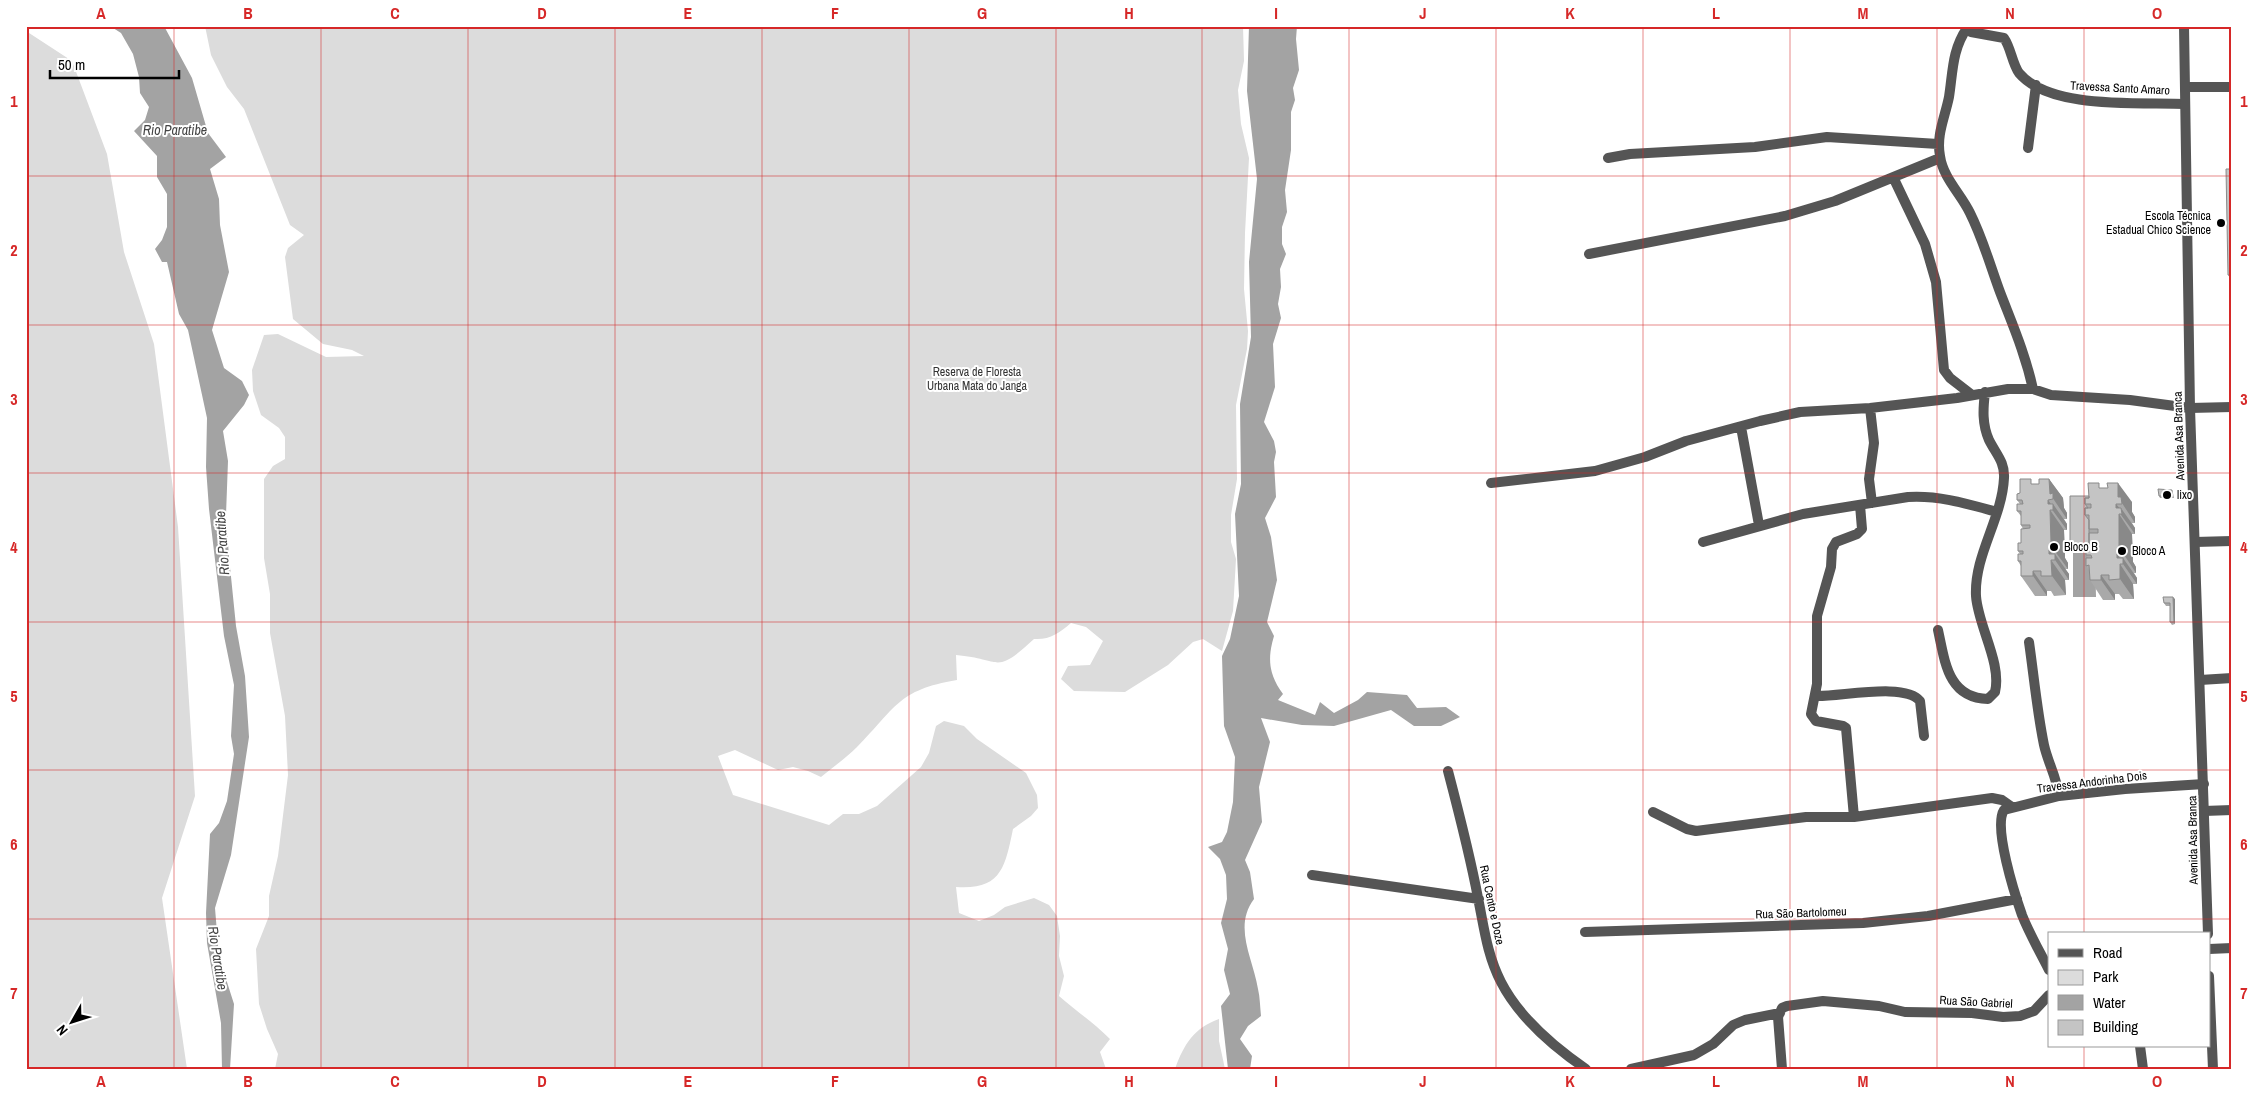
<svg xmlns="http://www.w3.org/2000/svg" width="2258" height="1095" font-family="'Archivo Narrow',sans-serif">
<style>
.green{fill:#dcdcdc}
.water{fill:#a3a3a3}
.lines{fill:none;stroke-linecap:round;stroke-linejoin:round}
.minor{stroke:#555;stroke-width:10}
.tertiary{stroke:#555;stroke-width:10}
.wall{fill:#a9a9a9}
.shaded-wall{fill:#898989}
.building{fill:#c4c4c4;stroke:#898989}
.grid{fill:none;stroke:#d62828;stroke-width:1;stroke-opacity:0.55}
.poi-dot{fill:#000;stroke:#fff;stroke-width:2}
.labels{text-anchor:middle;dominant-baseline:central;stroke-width:4;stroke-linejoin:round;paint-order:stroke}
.street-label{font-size:12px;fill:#000;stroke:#fff}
.poi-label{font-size:12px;fill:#000;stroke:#fff;text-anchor:start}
.park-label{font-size:12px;fill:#333;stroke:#fff}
.water-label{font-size:14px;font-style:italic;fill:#444;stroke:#fff}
.neatline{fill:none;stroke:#d62828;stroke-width:2}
.grid-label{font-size:16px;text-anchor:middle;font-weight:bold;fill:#d62828}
</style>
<rect width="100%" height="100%" fill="#fff"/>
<!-- green -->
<path class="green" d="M 205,26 L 1243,26 L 1244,61 L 1238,90 L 1241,124 L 1249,158 L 1245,233 L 1244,289 L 1248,331 L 1247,349 L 1236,405 L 1237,479 L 1231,515 L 1231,542 L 1236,559 L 1233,611 L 1222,651 L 1203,639 L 1193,642 L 1168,665 L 1125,692 L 1074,691 L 1061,679 L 1068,666 L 1090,665 L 1103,641 L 1086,627 L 1071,623 C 1059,633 1050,640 1034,639 C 994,676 1003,659 956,655 L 957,680 C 897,690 896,708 857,747 C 846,758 833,767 821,777 L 808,771 L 793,767 L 778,770 L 735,750 L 718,756 L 733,795 L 829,825 L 843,814 L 859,814 L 877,806 L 921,767 L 929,753 L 936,726 L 944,721 L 964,726 L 977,739 L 1026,773 L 1037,795 L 1038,808 L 1031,816 L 1013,829 C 1005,868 1001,890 956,887 L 959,913 L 979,921 L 994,915 L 1005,907 L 1034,898 L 1049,905 L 1057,916 L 1060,936 L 1059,956 L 1064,976 L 1059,996 C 1076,1011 1093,1022 1110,1039 L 1100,1052 L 1106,1069 L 275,1069 L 278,1054 L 267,1029 L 259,1004 L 256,949 L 269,916 L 269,896 L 278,856 L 288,775 L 285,716 L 270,633 L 270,594 L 264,558 L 264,479 L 273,466 L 285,459 L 285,437 L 279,428 L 261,415 L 253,391 L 252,370 L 264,335 L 278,334 L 326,357 L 364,356 L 352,350 L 323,344 L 293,319 L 285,257 L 288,248 L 304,235 L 290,225 L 244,109 L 227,87 L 211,55 Z
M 26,31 L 72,61 L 107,154 L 124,252 L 154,344 L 178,527 L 195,796 L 162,898 L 187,1069 L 26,1069 Z
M 1219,1019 L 1219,1041 L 1225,1069 L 1175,1069 C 1184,1044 1194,1028 1219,1019 Z"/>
<!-- water -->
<path class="water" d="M 110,26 L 164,26 L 192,78 L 208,133 L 226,157 L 210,169 L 219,199 L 220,225 L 229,272 L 212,330 L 224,368 L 242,381 L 249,395 L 244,405 L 223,431 L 228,461 L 226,515 L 229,557 L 236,626 L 245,676 L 249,737 L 231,855 L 215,908 L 219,957 L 234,1004 L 230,1069 L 222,1069 L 221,1023 L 207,943 L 206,913 L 210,834 L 219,823 L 227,801 L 234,754 L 231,736 L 234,685 L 224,636 L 209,509 L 206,467 L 207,418 L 188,330 L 179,314 L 167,262 L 162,262 L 155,249 L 162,240 L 167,227 L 167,194 L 157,177 L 157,156 L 134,131 L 145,120 L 149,107 L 140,93 L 139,77 L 133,54 L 121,33 Z
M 1249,26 L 1297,26 L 1296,39 L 1299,70 L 1293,88 L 1295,100 L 1291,112 L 1291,150 L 1285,190 L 1287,212 L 1282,227 L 1282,244 L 1286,254 L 1280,269 L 1281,287 L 1278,304 L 1281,318 L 1273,344 L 1275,387 L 1264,422 L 1274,441 L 1276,452 L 1274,462 L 1276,497 L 1265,518 L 1271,537 L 1277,580 L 1267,622 L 1274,636 C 1267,659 1269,675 1283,694 L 1278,700 L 1315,715 L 1320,702 L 1334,713 L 1358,700 L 1367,692 L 1407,695 L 1417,708 L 1446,707 L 1460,717 L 1441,726 L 1414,726 L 1391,710 L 1334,726 L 1302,725 L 1261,718 L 1270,742 L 1259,787 L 1262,822 L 1245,860 L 1250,872 L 1254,899 C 1233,927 1253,958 1258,989 C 1260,997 1260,1007 1261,1016 L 1248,1026 L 1240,1039 L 1252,1056 L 1250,1069 L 1228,1069 L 1221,1006 L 1230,994 L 1224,970 L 1228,949 L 1221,923 L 1227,899 L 1226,875 L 1220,859 L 1208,847 L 1222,842 L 1227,832 L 1233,802 L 1235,757 L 1224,726 L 1222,656 L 1230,639 L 1239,596 L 1235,514 L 1241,484 L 1240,404 L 1251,337 L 1249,262 L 1257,179 L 1247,91 Z
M 2073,553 L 2095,553 L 2096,597 L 2073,597 Z"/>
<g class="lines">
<!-- minor -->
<path class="minor" d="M 1967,26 L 1971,32 L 2004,38 C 2011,48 2012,63 2019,73 C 2050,110 2140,102 2185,104
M 1967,28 C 1952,50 1953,71 1949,97 C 1945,117 1936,135 1940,156 C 1943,178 1961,194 1970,213 C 1983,239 1990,265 2000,292 C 2013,326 2025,353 2033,389
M 2185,87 L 2232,87
M 2028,148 L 2036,85
M 1608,158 L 1630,154 L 1755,147 L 1827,137 L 1938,144
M 1894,179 L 1925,244 L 1936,282 L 1944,370 L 1950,378 L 1972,395
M 1589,254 L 1785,216 L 1835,201 L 1940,158
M 1870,408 L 1874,443 L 1869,479 L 1872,503
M 1741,427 L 1759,525
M 1491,483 L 1595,471 L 1645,457 L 1686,441 L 1760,421 L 1800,412 L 1870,408 L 1957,398 L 2008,389 L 2033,389 L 2051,395 L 2130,400 L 2190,408 L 2232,407
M 1703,542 L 1803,514 L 1908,497 C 1939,495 1968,504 1997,512
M 2195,542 L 2232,541
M 1938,630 C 1945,662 1948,698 1988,699 L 1995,692 C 2002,663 1978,626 1976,596 C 1974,555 2002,519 2004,478 C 2005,462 1996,454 1989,440 C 1982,424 1983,409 1985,392
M 2029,642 C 2034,677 2037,711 2044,745 C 2048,763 2057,778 2059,796
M 2200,680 L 2232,678
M 1816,696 C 1840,697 1905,682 1920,701 L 1924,736
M 1448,771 C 1459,813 1470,855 1478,898 C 1484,927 1487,955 1501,982 C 1519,1017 1554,1047 1586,1069
M 2204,811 L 2232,810
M 1653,812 L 1687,829 L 1696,831 L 1806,817 L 1854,817 L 1992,798 L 2002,800 L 2012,807
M 1854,817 L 1846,728 L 1843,726 L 1816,721 L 1811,714 L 1817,684 L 1817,616 L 1831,567 L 1832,549 L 1836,542 L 1857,534 L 1862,529 L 1860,505
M 1312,875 L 1479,899
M 1585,932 L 1863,923 L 1928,916 L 2017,899
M 2209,949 L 2232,948
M 2049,970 C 2040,952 2029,933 2022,915 C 2015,895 1993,827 2004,810 L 2059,796 L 2125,789 L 2204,784
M 2140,1046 L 2143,1069
M 1631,1069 L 1694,1055 L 1713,1044 L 1733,1025 L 1745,1020 L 1780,1013
M 1782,1069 L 1778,1017 L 1782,1008 L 1787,1006 L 1823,1001 L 1879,1006 L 1905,1012 L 1972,1013 L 2003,1017 L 2020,1016 L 2034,1011 L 2049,995"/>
<!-- tertiary -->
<path class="tertiary" d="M 2184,26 L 2190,408 L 2208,934
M 2209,976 L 2213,1069"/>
</g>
<!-- wall -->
<path class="wall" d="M 2232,169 L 2232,281 L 2228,275 Z
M 2049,479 L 2063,498 L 2064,508 L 2067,513 L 2067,519 L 2064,519 L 2067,524 L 2067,530 L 2064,530 L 2065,558 L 2068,563 L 2068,569 L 2065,569 L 2069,574 L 2069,580 L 2065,580 L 2066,595 L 2054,596 L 2051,591 L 2047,591 L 2047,596 L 2035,596 L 2021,576 L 2021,566 L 2018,561 L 2020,554 L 2018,551 L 2021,543 L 2023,529 L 2021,525 L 2021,516 L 2017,511 L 2020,504 L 2017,500 L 2034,484 L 2039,484 Z
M 2103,488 L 2132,502 L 2132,512 L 2135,517 L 2135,523 L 2132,523 L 2135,528 L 2135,534 L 2132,534 L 2133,562 L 2136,567 L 2136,573 L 2134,573 L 2137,578 L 2137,584 L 2133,584 L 2134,599 L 2123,599 L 2119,594 L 2115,594 L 2115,600 L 2103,600 L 2090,580 L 2089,570 L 2086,566 L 2088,558 L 2086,555 L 2086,549 L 2074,549 L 2070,544 L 2089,496 Z
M 2172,490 L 2173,493 L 2174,498 L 2160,498 L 2159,496 Z
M 2175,599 L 2175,624 L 2172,625 L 2170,622 L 2170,606 L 2166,606 L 2164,603 Z"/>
<!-- shaded-wall -->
<path class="shaded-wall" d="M 2049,479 L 2063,498 L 2064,508 L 2067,513 L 2067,519 L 2050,494 Z
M 2118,483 L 2132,502 L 2132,512 L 2135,517 L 2135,523 L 2118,497 Z
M 2048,500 L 2053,507 L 2053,504 L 2067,524 L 2067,530 L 2048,504 Z
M 2116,504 L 2122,511 L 2121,508 L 2135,528 L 2135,534 L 2116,508 Z
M 2050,510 L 2064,530 L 2065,558 L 2068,563 L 2068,569 L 2054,550 L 2051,543 Z
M 2119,514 L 2132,534 L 2133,562 L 2136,567 L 2136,573 L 2119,547 Z
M 2049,550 L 2055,558 L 2055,554 L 2069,574 L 2069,580 L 2055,560 L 2049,554 Z
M 2117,554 L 2123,562 L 2123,558 L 2137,578 L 2137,584 L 2123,564 L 2117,558 Z
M 2051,560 L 2065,580 L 2066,595 L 2052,576 Z
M 2120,564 L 2133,584 L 2134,599 L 2120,579 Z
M 2033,571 L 2047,591 L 2047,596 L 2033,576 Z
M 2101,575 L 2115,594 L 2115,600 L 2101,580 Z
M 2173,597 L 2175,599 L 2175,624 L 2174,622 Z"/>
<!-- building -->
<path class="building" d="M 2226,169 L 2232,169 L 2232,275 L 2228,275 Z
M 2020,479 L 2031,479 L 2031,484 L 2039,484 L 2039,479 L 2049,479 L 2050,494 L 2053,493 L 2053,499 L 2048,500 L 2048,504 L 2053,504 L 2053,510 L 2050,510 L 2051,543 L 2054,543 L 2054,550 L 2049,550 L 2049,554 L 2055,554 L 2055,560 L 2051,560 L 2052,576 L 2041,576 L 2041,571 L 2033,571 L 2033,576 L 2021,576 L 2021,561 L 2018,561 L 2018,554 L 2023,554 L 2023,551 L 2018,551 L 2018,543 L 2021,543 L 2021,529 L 2030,528 L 2030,525 L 2021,525 L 2021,511 L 2017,511 L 2017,504 L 2023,504 L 2022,500 L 2017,500 L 2017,494 L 2020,493 Z
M 2088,483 L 2099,483 L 2099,488 L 2108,488 L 2107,483 L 2118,483 L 2118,497 L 2121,497 L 2122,504 L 2116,504 L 2116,508 L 2121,508 L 2122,514 L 2119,514 L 2119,547 L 2122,547 L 2123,554 L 2117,554 L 2117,558 L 2123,558 L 2123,564 L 2120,564 L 2120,579 L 2109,580 L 2109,575 L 2101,575 L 2101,580 L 2090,580 L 2089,565 L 2086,566 L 2086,558 L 2092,558 L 2091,555 L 2086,555 L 2086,547 L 2089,547 L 2089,533 L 2098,533 L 2098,529 L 2089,529 L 2089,515 L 2085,515 L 2085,508 L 2091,508 L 2091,504 L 2085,504 L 2085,498 L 2089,498 Z
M 2158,489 L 2172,490 L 2172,496 L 2159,496 Z
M 2070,496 L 2089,496 L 2089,498 L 2085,498 L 2085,504 L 2088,508 L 2085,508 L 2085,515 L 2089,520 L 2089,544 L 2070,544 Z
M 2163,597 L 2173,597 L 2174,622 L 2170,622 L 2170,603 L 2164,603 Z"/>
<!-- grid -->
<path class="grid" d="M 174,26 L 174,1069M 321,26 L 321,1069M 468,26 L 468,1069M 615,26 L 615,1069M 762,26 L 762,1069M 909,26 L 909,1069M 1056,26 L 1056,1069M 1202,26 L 1202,1069M 1349,26 L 1349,1069M 1496,26 L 1496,1069M 1643,26 L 1643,1069M 1790,26 L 1790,1069M 1937,26 L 1937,1069M 2084,26 L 2084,934M 26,176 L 2232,176M 26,325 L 2232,325M 26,473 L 2232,473M 26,622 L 2232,622M 26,770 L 2232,770M 26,919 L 2232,919M 2084,1046 L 2084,1069"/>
<!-- markers -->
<g class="poi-dot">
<circle cx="2221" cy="223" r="5"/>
<circle cx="2167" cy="495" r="5"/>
<circle cx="2054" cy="547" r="5"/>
<circle cx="2122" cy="551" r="5"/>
</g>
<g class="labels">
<!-- street labels -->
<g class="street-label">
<text transform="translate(2120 88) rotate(3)">Travessa Santo Amaro</text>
<text transform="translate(2179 436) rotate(-92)">Avenida Asa Branca</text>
<text transform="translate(2092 782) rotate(-7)">Travessa Andorinha Dois</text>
<text transform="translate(2193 840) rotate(-91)">Avenida Asa Branca</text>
<text transform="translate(1492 905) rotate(78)">Rua Cento e Doze</text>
<text transform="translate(1801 913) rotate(-2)">Rua São Bartolomeu</text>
<text transform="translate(1976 1002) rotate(3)">Rua São Gabriel</text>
</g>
<!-- poi labels -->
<g class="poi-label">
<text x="2211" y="216" text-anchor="end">Escola Técnica<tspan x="2211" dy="14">Estadual Chico Science</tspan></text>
<text x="2177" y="495">lixo</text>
<text x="2064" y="547">Bloco B</text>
<text x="2132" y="551">Bloco A</text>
</g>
<!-- park labels -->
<g class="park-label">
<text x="977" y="372">Reserva de Floresta<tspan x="977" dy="14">Urbana Mata do Janga</tspan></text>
</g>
<!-- water labels -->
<g class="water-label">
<text x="175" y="130">Rio Paratibe</text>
<text transform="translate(222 543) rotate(-94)">Rio Paratibe</text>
<text transform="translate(218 958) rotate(81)">Rio Paratibe</text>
</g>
</g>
<!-- border -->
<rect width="2258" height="1095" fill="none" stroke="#ffffff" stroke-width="55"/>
<!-- legend -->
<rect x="2048" y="932" width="162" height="115" fill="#ffffff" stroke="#999999"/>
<rect x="2058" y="949" width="25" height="8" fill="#555555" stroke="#999999"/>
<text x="2093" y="958" font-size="15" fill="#000000">Road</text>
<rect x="2058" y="970" width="25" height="15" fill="#dcdcdc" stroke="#999999"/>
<text x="2093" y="982" font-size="15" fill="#000000">Park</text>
<rect x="2058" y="995" width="25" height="15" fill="#a3a3a3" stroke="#999999"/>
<text x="2093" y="1008" font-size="15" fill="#000000">Water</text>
<rect x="2058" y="1020" width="25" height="15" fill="#c4c4c4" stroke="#999999"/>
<text x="2093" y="1032" font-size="15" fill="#000000">Building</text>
<!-- north arrow -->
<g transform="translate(72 1022) rotate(231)" stroke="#ffffff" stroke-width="4" paint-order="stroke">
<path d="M0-4L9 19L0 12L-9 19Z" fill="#000000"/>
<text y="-8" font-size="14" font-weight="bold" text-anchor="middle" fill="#000000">N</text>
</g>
<!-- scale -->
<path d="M50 70v8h129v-8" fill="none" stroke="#000000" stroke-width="2.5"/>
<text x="58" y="70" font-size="15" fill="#000000" stroke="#ffffff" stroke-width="4" paint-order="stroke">50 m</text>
<rect x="28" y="28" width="2202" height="1040" class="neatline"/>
<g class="grid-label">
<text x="101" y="19">A</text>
<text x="248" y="19">B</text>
<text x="395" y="19">C</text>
<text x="542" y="19">D</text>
<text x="688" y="19">E</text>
<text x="835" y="19">F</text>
<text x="982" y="19">G</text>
<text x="1129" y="19">H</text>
<text x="1276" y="19">I</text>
<text x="1423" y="19">J</text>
<text x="1570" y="19">K</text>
<text x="1716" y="19">L</text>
<text x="1863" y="19">M</text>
<text x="2010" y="19">N</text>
<text x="2157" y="19">O</text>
<text x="14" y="107">1</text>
<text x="2244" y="107">1</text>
<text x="14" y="256">2</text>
<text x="2244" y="256">2</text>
<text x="14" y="405">3</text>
<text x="2244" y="405">3</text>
<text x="14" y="553">4</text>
<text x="2244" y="553">4</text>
<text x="14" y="702">5</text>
<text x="2244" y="702">5</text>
<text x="14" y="850">6</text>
<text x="2244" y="850">6</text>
<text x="14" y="999">7</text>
<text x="2244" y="999">7</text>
<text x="101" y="1087">A</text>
<text x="248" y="1087">B</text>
<text x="395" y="1087">C</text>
<text x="542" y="1087">D</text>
<text x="688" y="1087">E</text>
<text x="835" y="1087">F</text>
<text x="982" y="1087">G</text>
<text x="1129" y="1087">H</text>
<text x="1276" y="1087">I</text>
<text x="1423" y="1087">J</text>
<text x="1570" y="1087">K</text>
<text x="1716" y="1087">L</text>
<text x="1863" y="1087">M</text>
<text x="2010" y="1087">N</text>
<text x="2157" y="1087">O</text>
</g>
</svg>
